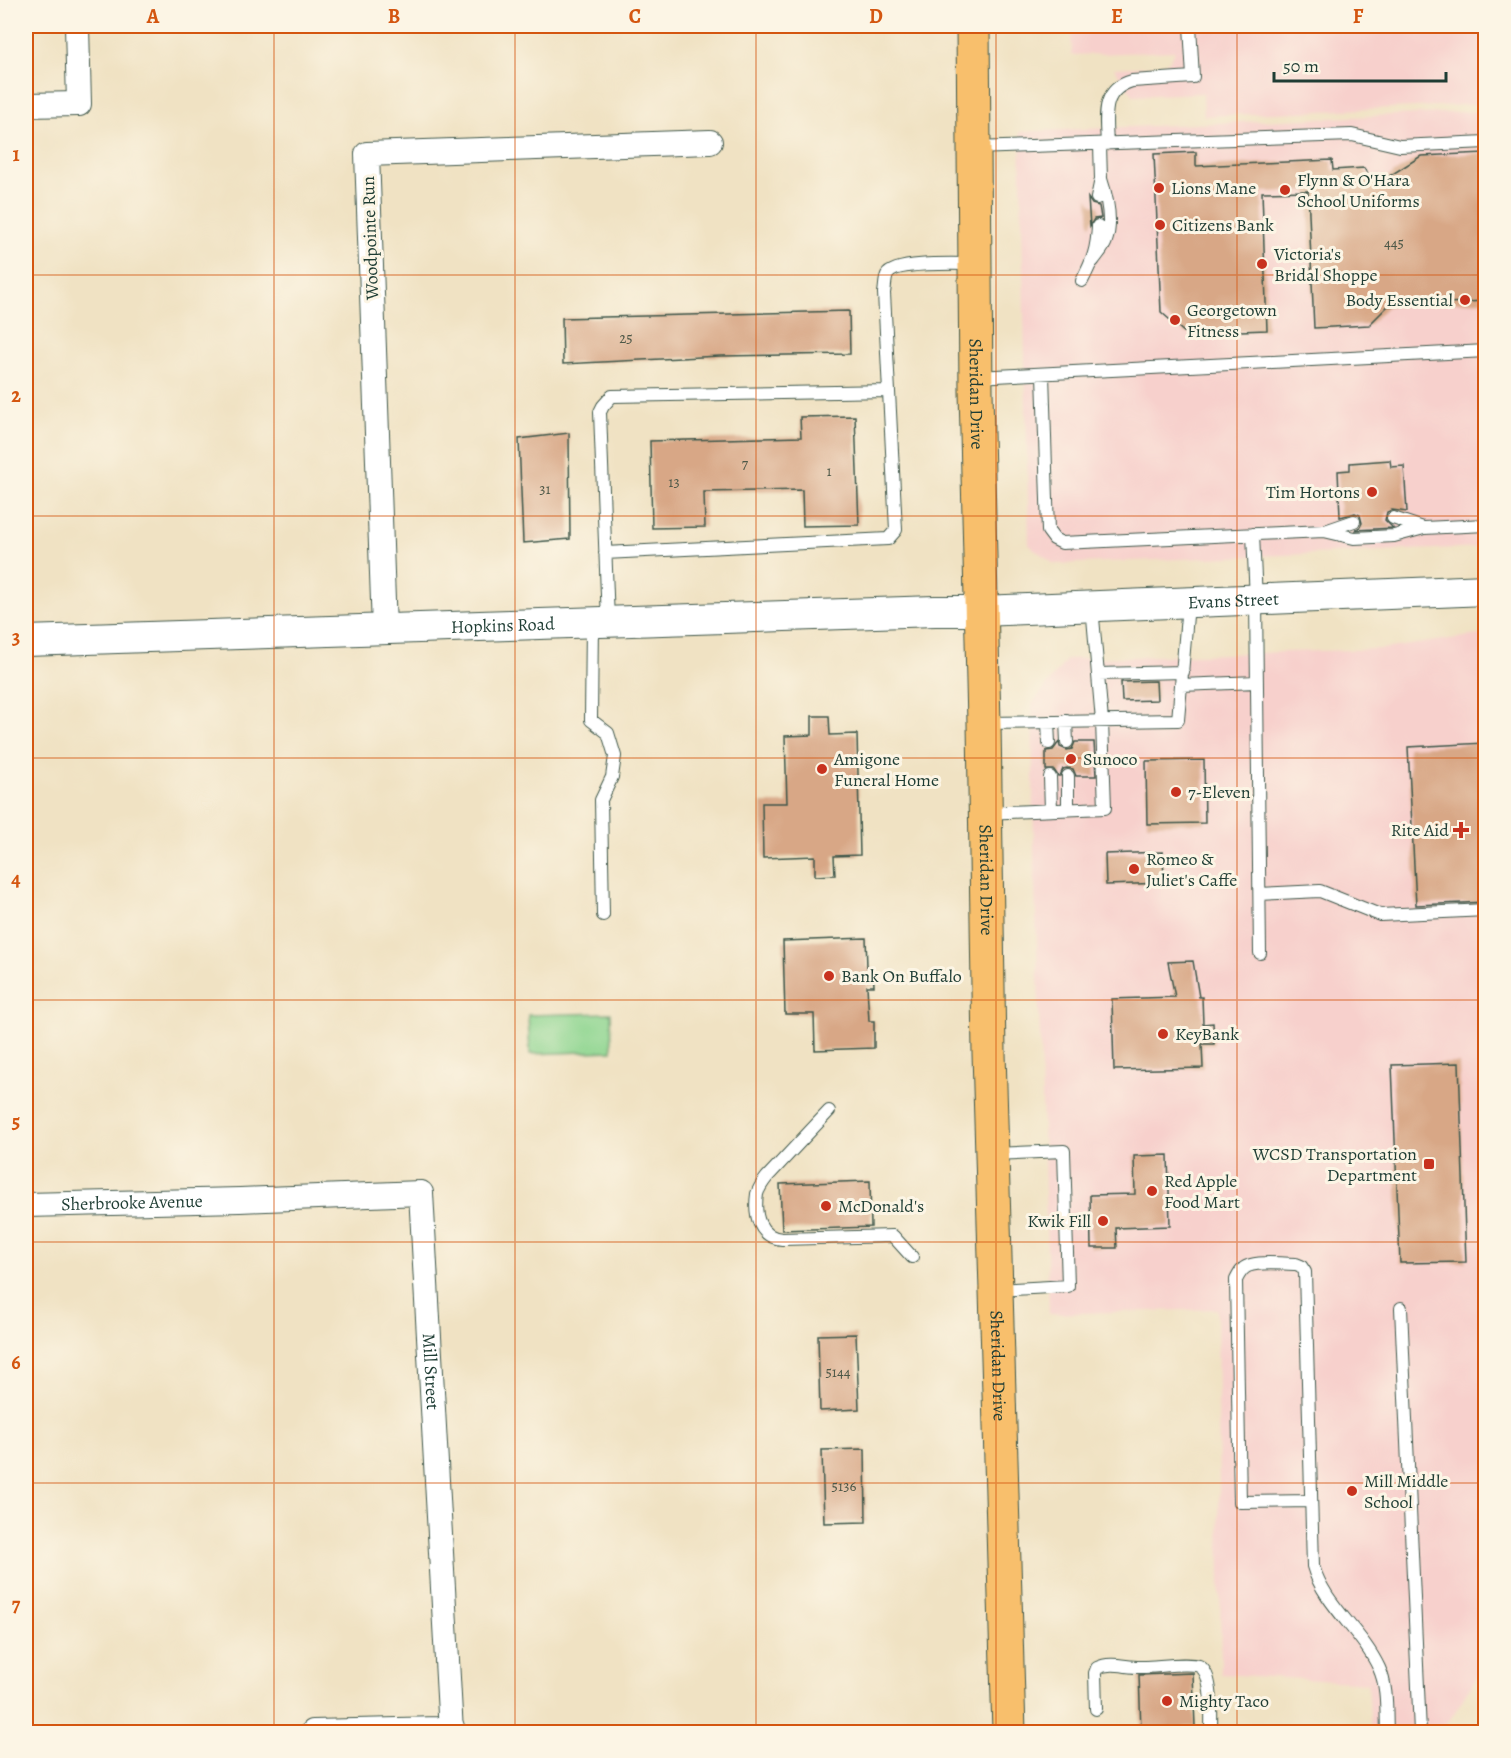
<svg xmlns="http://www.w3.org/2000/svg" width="1511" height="1758" font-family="Alegreya,serif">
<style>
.built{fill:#f7d0cc}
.green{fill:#8ed590;stroke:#568962;stroke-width:1.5}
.building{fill:#d8a786}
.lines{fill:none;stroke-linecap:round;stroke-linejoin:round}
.service-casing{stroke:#3e5649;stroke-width:14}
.minor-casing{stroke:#3e5649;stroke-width:26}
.tertiary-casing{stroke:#3e5649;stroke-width:32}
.primary-casing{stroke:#3e5649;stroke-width:35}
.service{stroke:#fff;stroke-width:12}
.minor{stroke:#fff;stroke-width:24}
.tertiary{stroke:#fff;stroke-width:30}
.primary{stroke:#f8bf6c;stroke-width:33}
.grid{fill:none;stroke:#d45610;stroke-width:1.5;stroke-opacity:0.55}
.poi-dot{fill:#c8321e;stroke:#fcf5e5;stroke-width:2}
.labels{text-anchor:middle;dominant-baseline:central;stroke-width:6;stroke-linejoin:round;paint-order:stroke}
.number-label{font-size:15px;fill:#4d5848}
.poi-label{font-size:18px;fill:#1f3d34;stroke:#fcf5e5;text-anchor:start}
.street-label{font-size:18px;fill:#1f3d34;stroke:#fcf5e5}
.neatline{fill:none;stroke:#d45610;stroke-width:2}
.grid-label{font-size:20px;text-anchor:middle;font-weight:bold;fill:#d45610}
</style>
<rect width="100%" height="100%" fill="#fcf5e5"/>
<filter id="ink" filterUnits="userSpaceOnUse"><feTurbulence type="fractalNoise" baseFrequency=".0167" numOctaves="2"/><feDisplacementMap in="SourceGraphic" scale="12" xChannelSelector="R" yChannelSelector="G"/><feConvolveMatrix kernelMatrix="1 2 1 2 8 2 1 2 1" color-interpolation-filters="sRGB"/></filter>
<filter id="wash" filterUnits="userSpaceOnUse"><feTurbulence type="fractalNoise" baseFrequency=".008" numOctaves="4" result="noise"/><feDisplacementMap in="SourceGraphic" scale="24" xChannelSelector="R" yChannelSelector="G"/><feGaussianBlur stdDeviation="1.35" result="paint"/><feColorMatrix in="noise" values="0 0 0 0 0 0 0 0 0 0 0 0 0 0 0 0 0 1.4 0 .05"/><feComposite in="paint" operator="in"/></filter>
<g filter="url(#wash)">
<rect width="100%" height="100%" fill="#f0e2c3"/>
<!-- built -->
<path class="built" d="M 1071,26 L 1485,26 L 1485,104 L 1204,116 L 1203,93 L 1134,96 L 1114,68 L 1160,66 L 1170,60 L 1175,51 L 1072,55 Z
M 1485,111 L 1485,547 L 1054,564 L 1029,545 L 1020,132 Z
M 1485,634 L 1486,1673 L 1477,1677 L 1442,1732 L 1371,1732 L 1368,1683 L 1221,1674 L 1217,1309 L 1049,1314 L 1034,855 L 1032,704 L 1067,659 L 1382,649 Z"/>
<!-- green -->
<path class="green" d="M 611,1013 L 612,1051 L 530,1054 L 528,1015 Z"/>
<g id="blocks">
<!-- building -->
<path class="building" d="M 1196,152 L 1196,166 L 1332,160 L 1333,170 L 1364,168 L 1370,178 L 1388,177 L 1421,156 L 1485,153 L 1485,301 L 1388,306 L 1369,325 L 1314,328 L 1308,191 L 1262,192 L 1267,330 L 1185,333 L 1161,312 L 1154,154 Z
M 1088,198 L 1092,204 L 1099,206 L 1101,218 L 1094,219 L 1090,226 Z
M 849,311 L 850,354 L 720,356 L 563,364 L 562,318 Z
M 855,416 L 859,525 L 803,526 L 802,490 L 704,492 L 705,527 L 652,528 L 650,441 L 801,437 L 800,417 Z
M 569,433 L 570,539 L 523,543 L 519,439 Z
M 1390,460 L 1391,467 L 1404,466 L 1407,512 L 1392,510 L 1387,512 L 1385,520 L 1393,528 L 1355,530 L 1360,527 L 1362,523 L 1360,515 L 1355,513 L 1340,517 L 1338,471 L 1350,470 L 1350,463 Z
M 1156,681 L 1157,700 L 1122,701 L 1121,682 Z
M 812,716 L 829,716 L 830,735 L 857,734 L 860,855 L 834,856 L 835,875 L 815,876 L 815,856 L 763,858 L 762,803 L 787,803 L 785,736 L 812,735 Z
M 1059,742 L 1060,747 L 1067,750 L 1072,749 L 1075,742 L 1094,742 L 1096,776 L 1076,776 L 1073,769 L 1067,768 L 1063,769 L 1060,776 L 1058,776 L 1054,770 L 1046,770 L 1046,751 L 1053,750 Z
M 1485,743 L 1485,902 L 1416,905 L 1408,747 Z
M 1204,760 L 1205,823 L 1147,824 L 1146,761 Z
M 1163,852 L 1164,883 L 1106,885 L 1105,854 Z
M 866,938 L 867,967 L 873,967 L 874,986 L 867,986 L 869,1021 L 874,1021 L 874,1048 L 815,1050 L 814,1014 L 785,1014 L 783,941 Z
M 1193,961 L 1199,997 L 1202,997 L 1203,1024 L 1213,1023 L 1214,1044 L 1202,1044 L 1203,1068 L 1114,1070 L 1112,999 L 1175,997 L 1168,962 Z
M 1459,1063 L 1466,1262 L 1400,1263 L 1392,1065 Z
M 1168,1155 L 1170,1226 L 1116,1228 L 1117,1248 L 1091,1248 L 1090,1195 L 1135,1194 L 1134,1156 Z
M 870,1181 L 871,1227 L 782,1230 L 780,1184 Z
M 856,1334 L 859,1409 L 820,1411 L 818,1335 Z
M 865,1449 L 866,1522 L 824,1523 L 822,1450 Z
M 1193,1673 L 1195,1727 L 1141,1729 L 1139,1675 Z"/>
</g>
</g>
<g filter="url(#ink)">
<use href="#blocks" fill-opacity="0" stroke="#3e5649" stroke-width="1.5"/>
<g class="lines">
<defs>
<path id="service" d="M 1107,144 C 1106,118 1100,90 1132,81 L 1193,77 L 1190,26
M 975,148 L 1352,135 L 1400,146 L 1486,142
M 1097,198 L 1101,179 L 1100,145
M 1093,261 C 1097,255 1104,248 1106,241 C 1113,221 1107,197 1101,179
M 1082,281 C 1093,260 1097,249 1098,226
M 1043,374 L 1048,531 L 1054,539 L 1062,543 L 1324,531 L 1354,538 L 1394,536 L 1424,528 L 1486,525
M 977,377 L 1486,351
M 1393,518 L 1423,528
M 1325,531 L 1354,521
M 1253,534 L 1256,600 L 1260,953
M 605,553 L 888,539 L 896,530 L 884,293 C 885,288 885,279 887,275 C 895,261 959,264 974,264
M 608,621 L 600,412 L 603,406 L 612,396 L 889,391
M 592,622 L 591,720 L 608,733 L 615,756 L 612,777 L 601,800 L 603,915
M 1098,674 L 1183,672
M 1181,685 L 1257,682
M 1066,721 L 1067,742
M 1048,722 L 1049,743
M 985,723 L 1178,720 L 1188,604
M 1068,776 L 1068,809
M 1050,777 L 1051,810
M 986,813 L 1105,808 L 1102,721 L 1092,606
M 1260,894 L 1320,891 L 1380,915 L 1486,910
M 829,1111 L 767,1177 C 763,1182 759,1188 757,1194 C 754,1215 759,1237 782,1239 L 893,1236 L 912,1257
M 993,1154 L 1064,1151 L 1068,1286 L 997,1290
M 1401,1308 L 1420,1732
M 1310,1501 L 1240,1502 L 1236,1280 C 1239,1274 1242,1268 1248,1266 C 1259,1261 1283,1264 1296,1264 L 1301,1266 L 1305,1272 L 1313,1566 C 1324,1605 1362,1631 1379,1668 C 1388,1687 1386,1711 1387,1732
M 1096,1709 L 1095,1673 L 1097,1668 C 1112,1661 1127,1668 1143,1667 C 1156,1667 1188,1662 1199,1666 C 1214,1673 1211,1717 1211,1732"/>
<g id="minor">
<path d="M 26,105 L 79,104 L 77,26"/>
<path d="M 384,629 L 367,154 L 710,142"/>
<path id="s1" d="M 26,1205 L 240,1200 L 421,1193 L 451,1732"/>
<path d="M 313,1732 L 440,1729 L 452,1727"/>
</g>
<g id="tertiary">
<path id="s2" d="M 26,641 L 935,611 L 981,611 L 1486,590"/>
</g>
<g id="primary">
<path id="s3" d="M 973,26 L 976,391 L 984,723 L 989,1053 L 1009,1732"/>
</g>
</defs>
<!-- service casing -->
<use href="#service" class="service-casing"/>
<!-- minor casing -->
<use href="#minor" class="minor-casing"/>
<!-- tertiary casing -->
<use href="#tertiary" class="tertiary-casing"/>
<!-- primary casing -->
<use href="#primary" class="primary-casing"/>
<!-- service -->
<use href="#service" class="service"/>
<!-- minor -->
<use href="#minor" class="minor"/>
<!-- tertiary -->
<use href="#tertiary" class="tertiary"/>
<!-- primary -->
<use href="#primary" class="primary"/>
</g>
</g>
<!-- grid -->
<path class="grid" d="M 274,26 L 274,1732M 515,26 L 515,1732M 756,26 L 756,1732M 996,26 L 996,1732M 1237,26 L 1237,1732M 26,275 L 1486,275M 26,516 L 1486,516M 26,758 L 1486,758M 26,1000 L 1486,1000M 26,1242 L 1486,1242M 26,1483 L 1486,1483"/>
<!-- markers -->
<g class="poi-dot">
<circle cx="1159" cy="188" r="6"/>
<circle cx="1285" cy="190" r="6"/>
<circle cx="1160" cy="225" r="6"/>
<circle cx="1262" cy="264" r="6"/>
<circle cx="1465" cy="300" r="6"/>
<circle cx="1175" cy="320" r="6"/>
<circle cx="1372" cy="492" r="6"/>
<circle cx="1071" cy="759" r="6"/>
<circle cx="822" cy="769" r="6"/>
<circle cx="1176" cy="792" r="6"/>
<path d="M1458 821h6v6h6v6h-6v6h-6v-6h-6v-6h6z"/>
<circle cx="1134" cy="869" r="6"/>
<circle cx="829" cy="976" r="6"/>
<circle cx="1163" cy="1034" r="6"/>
<rect x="1423" y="1158" width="12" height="12" rx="3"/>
<circle cx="1152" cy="1191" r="6"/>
<circle cx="826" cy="1206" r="6"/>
<circle cx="1103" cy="1221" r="6"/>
<circle cx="1352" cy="1491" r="6"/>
<circle cx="1167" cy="1701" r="6"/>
</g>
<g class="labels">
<!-- number labels -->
<g class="number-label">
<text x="1394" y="243">445</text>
<text x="626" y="338">25</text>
<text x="745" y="464">7</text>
<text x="829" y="471">1</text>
<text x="674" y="482">13</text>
<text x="545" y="489">31</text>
<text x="838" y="1372">5144</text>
<text x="844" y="1486">5136</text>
</g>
<!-- poi labels -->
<g class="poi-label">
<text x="1297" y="180">Flynn &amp; O'Hara<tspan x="1297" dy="21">School Uniforms</tspan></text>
<text x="1171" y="188">Lions Mane</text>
<text x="1172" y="225">Citizens Bank</text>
<text x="1274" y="254">Victoria's<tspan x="1274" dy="21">Bridal Shoppe</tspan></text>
<text x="1453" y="300" text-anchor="end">Body Essential</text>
<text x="1187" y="310">Georgetown<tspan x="1187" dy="21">Fitness</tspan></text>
<text x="1360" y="492" text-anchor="end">Tim Hortons</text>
<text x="834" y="759">Amigone<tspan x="834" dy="21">Funeral Home</tspan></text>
<text x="1083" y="759">Sunoco</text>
<text x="1188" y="792">7-Eleven</text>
<text x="1449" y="830" text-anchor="end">Rite Aid</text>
<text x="1146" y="859">Romeo &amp;<tspan x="1146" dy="21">Juliet's Caffe</tspan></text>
<text x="841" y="976">Bank On Buffalo</text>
<text x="1175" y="1034">KeyBank</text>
<text x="1417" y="1154" text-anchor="end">WCSD Transportation<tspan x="1417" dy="21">Department</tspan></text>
<text x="1164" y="1181">Red Apple<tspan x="1164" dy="21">Food Mart</tspan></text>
<text x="838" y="1206">McDonald's</text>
<text x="1091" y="1221" text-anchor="end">Kwik Fill</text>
<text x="1364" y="1481">Mill Middle<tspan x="1364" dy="21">School</tspan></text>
<text x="1179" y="1701">Mighty Taco</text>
</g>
<!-- street labels -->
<g class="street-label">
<text transform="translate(370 238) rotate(-92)">Woodpointe Run</text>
<text stroke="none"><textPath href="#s3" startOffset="368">Sheridan Drive</textPath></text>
<text stroke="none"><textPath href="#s2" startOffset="1208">Evans Street</textPath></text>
<text stroke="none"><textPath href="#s2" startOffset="477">Hopkins Road</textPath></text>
<text stroke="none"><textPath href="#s3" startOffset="854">Sheridan Drive</textPath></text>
<text stroke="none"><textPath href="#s1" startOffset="106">Sherbrooke Avenue</textPath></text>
<text stroke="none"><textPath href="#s3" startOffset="1340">Sheridan Drive</textPath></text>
<text stroke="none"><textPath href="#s1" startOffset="574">Mill Street</textPath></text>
</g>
</g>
<!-- margin -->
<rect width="1511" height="1758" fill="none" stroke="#fcf5e5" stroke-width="66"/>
<!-- scale -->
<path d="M1274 72v9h172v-9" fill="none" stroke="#1f3d34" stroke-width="3"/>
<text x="1283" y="72" font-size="18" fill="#1f3d34" stroke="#fcf5e5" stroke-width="4.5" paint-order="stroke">50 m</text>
<rect x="33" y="33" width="1445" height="1692" class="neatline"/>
<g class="grid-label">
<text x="153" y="23">A</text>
<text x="394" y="23">B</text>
<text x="635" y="23">C</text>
<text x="876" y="23">D</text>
<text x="1117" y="23">E</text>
<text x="1358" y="23">F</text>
<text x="16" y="161">1</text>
<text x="16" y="402">2</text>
<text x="16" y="644">3</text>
<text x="16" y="886">4</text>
<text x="16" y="1128">5</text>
<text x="16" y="1369">6</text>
<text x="16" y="1611">7</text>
</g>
</svg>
